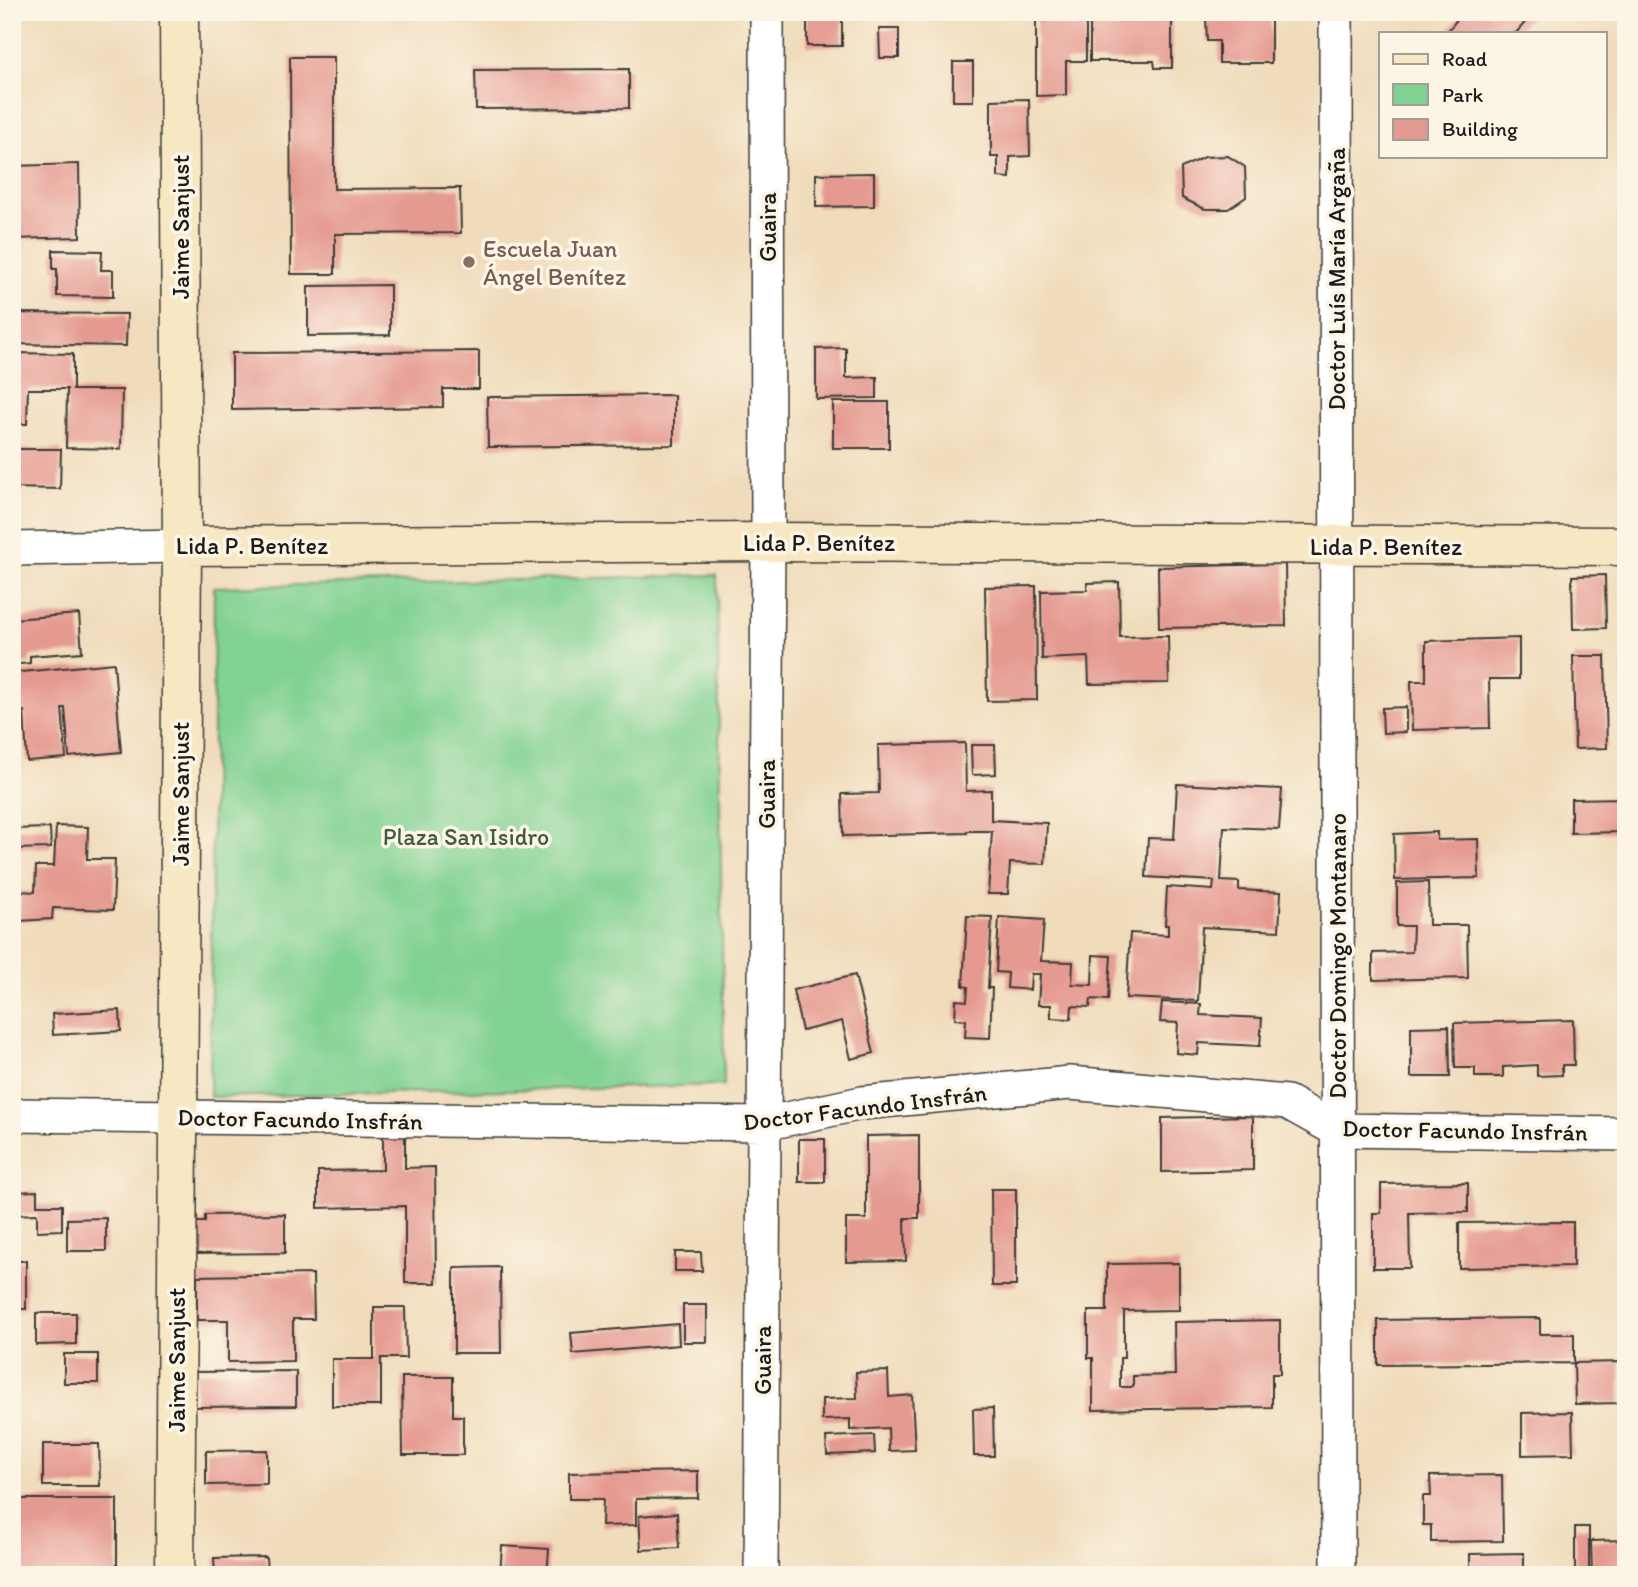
<svg xmlns="http://www.w3.org/2000/svg" width="1638" height="1587" font-family="Itim,sans-serif">
<style>
.green{fill:#80d192;stroke:#4e7657;stroke-width:2}
.building{fill:#e59a91}
.lines{fill:none;stroke-linecap:round;stroke-linejoin:round}
.street-casing{stroke:#3c3934;stroke-width:36}
.secondary-casing{stroke:#3c3934;stroke-width:41}
.street{stroke:#fff;stroke-width:33}
.secondary{stroke:#f7e8c3;stroke-width:38}
.education-dot{fill:#8d6e63;stroke:#fcf5e5;stroke-width:2.5}
.labels{text-anchor:middle;dominant-baseline:central;stroke-width:7;stroke-linejoin:round;paint-order:stroke}
.street-label{font-size:24px;fill:#1c1c1c;stroke:#fcf5e5}
.education-label{font-size:24px;fill:#785e54;stroke:#fcf5e5;text-anchor:start}
.park-label{font-size:24px;fill:#3f5b45;stroke:#fcf5e5}
</style>
<rect width="100%" height="100%" fill="#fcf5e5"/>
<filter id="ink" filterUnits="userSpaceOnUse"><feTurbulence type="fractalNoise" baseFrequency=".0143" numOctaves="2"/><feDisplacementMap in="SourceGraphic" scale="14" xChannelSelector="R" yChannelSelector="G"/><feConvolveMatrix kernelMatrix="1 2 1 2 8 2 1 2 1" color-interpolation-filters="sRGB"/></filter>
<filter id="wash" filterUnits="userSpaceOnUse"><feTurbulence type="fractalNoise" baseFrequency=".00686" numOctaves="4" result="noise"/><feDisplacementMap in="SourceGraphic" scale="28" xChannelSelector="R" yChannelSelector="G"/><feGaussianBlur stdDeviation="1.57" result="paint"/><feColorMatrix in="noise" values="0 0 0 0 0 0 0 0 0 0 0 0 0 0 0 0 0 1.4 0 .05"/><feComposite in="paint" operator="in"/></filter>
<g filter="url(#wash)">
<rect width="100%" height="100%" fill="#f0dcbb"/>
<!-- green -->
<path class="green" d="M 717,575 L 724,1085 L 210,1097 L 214,587 Z"/>
<g id="blocks">
<!-- building -->
<path class="building" d="M 807,12 L 842,12 L 842,46 L 807,46 Z
M 1463,12 L 1534,12 L 1516,33 L 1446,33 Z
M 1036,15 L 1086,15 L 1086,61 L 1066,61 L 1066,95 L 1036,96 Z
M 1271,16 L 1271,63 L 1219,63 L 1219,41 L 1207,41 L 1206,17 Z
M 1090,18 L 1172,18 L 1172,68 L 1155,68 L 1154,61 L 1090,61 Z
M 879,29 L 899,29 L 899,58 L 880,58 Z
M 290,57 L 334,57 L 334,189 L 460,188 L 461,233 L 335,234 L 335,274 L 291,274 Z
M 953,62 L 973,62 L 973,101 L 953,101 Z
M 629,69 L 629,108 L 476,109 L 475,70 Z
M 1029,99 L 1030,156 L 1010,157 L 1010,178 L 998,177 L 998,157 L 991,157 L 991,100 Z
M 1228,156 L 1245,167 L 1246,197 L 1228,209 L 1205,209 L 1182,198 L 1181,168 L 1204,157 Z
M 79,164 L 80,237 L 12,239 L 12,166 Z
M 874,173 L 874,206 L 816,207 L 816,174 Z
M 53,250 L 102,251 L 101,270 L 113,270 L 113,297 L 57,296 L 57,269 L 53,269 Z
M 390,285 L 390,335 L 308,336 L 308,286 Z
M 12,313 L 127,314 L 126,346 L 12,344 Z
M 846,348 L 846,378 L 877,377 L 877,398 L 816,399 L 816,349 Z
M 479,351 L 479,389 L 443,389 L 443,407 L 232,410 L 232,353 Z
M 14,353 L 73,354 L 73,390 L 122,390 L 121,449 L 66,448 L 67,389 L 28,389 L 27,424 L 12,424 Z
M 674,395 L 674,445 L 488,447 L 487,397 Z
M 833,402 L 889,402 L 889,448 L 833,448 Z
M 12,449 L 61,449 L 60,489 L 12,488 Z
M 1285,564 L 1286,626 L 1159,628 L 1158,567 Z
M 1605,575 L 1606,628 L 1573,629 L 1572,576 Z
M 1119,582 L 1120,637 L 1168,636 L 1169,683 L 1089,684 L 1088,657 L 1042,659 L 1041,591 L 1087,590 L 1087,583 Z
M 1036,586 L 1037,700 L 987,701 L 985,587 Z
M 79,614 L 82,652 L 30,656 L 30,663 L 12,665 L 12,619 Z
M 1519,638 L 1519,679 L 1489,679 L 1490,728 L 1412,730 L 1411,681 L 1426,681 L 1426,641 Z
M 1573,656 L 1605,656 L 1607,748 L 1575,749 Z
M 114,663 L 121,752 L 69,757 L 65,708 L 62,708 L 66,758 L 27,761 L 24,711 L 12,712 L 12,673 Z
M 1622,664 L 1626,664 L 1626,732 L 1623,732 Z
M 1406,707 L 1406,732 L 1383,733 L 1382,708 Z
M 965,743 L 966,791 L 991,790 L 991,820 L 1047,823 L 1045,864 L 1010,863 L 1008,894 L 988,894 L 992,831 L 967,831 L 967,833 L 843,836 L 842,794 L 879,793 L 878,745 Z
M 971,745 L 995,745 L 996,774 L 972,775 Z
M 1177,784 L 1282,789 L 1279,829 L 1224,827 L 1221,881 L 1239,882 L 1239,890 L 1281,892 L 1279,931 L 1202,927 L 1198,1001 L 1126,998 L 1130,933 L 1168,935 L 1168,925 L 1165,925 L 1167,887 L 1213,890 L 1214,881 L 1146,877 L 1148,838 L 1174,839 Z
M 1626,798 L 1626,832 L 1571,833 L 1571,799 Z
M 56,826 L 88,827 L 87,859 L 115,859 L 113,910 L 53,908 L 52,919 L 19,921 L 21,891 L 35,892 L 36,866 L 54,866 Z
M 50,828 L 51,848 L 12,849 L 12,829 Z
M 1437,832 L 1437,840 L 1478,839 L 1479,878 L 1395,880 L 1394,834 Z
M 1428,882 L 1429,925 L 1467,925 L 1468,978 L 1373,980 L 1373,953 L 1412,952 L 1413,926 L 1397,926 L 1397,883 Z
M 967,916 L 992,917 L 988,988 L 992,988 L 990,1038 L 965,1037 L 966,1020 L 955,1019 L 956,1000 L 967,1001 L 968,987 L 963,986 Z
M 999,917 L 1044,920 L 1041,961 L 1073,962 L 1072,984 L 1092,985 L 1093,955 L 1111,956 L 1108,1000 L 1091,999 L 1090,1007 L 1072,1006 L 1071,1019 L 1051,1018 L 1051,1005 L 1038,1005 L 1040,974 L 1031,974 L 1030,990 L 1007,988 L 1008,973 L 996,972 Z
M 855,975 L 874,1053 L 851,1059 L 842,1021 L 802,1031 L 793,990 Z
M 1162,1002 L 1201,1004 L 1200,1015 L 1262,1018 L 1260,1046 L 1199,1043 L 1198,1055 L 1176,1053 L 1178,1023 L 1160,1022 Z
M 120,1010 L 121,1031 L 53,1035 L 52,1014 Z
M 1573,1020 L 1574,1065 L 1562,1065 L 1562,1075 L 1537,1076 L 1537,1065 L 1503,1067 L 1503,1077 L 1475,1077 L 1475,1068 L 1455,1068 L 1454,1023 Z
M 1449,1026 L 1450,1077 L 1411,1077 L 1411,1027 Z
M 1253,1116 L 1253,1170 L 1162,1172 L 1162,1118 Z
M 405,1134 L 405,1168 L 435,1167 L 436,1283 L 405,1283 L 405,1206 L 318,1208 L 318,1171 L 383,1170 L 383,1135 Z
M 919,1135 L 919,1218 L 905,1218 L 906,1261 L 846,1262 L 846,1219 L 866,1219 L 866,1136 Z
M 799,1139 L 825,1139 L 825,1182 L 799,1182 Z
M 1468,1183 L 1468,1212 L 1409,1213 L 1410,1268 L 1373,1268 L 1373,1213 L 1381,1213 L 1381,1184 Z
M 991,1189 L 1016,1189 L 1016,1286 L 992,1286 Z
M 37,1191 L 37,1205 L 62,1205 L 62,1230 L 37,1231 L 37,1214 L 13,1215 L 14,1192 Z
M 285,1214 L 285,1253 L 187,1254 L 187,1222 L 205,1222 L 205,1215 Z
M 106,1218 L 106,1251 L 67,1251 L 67,1219 Z
M 1573,1222 L 1573,1266 L 1459,1268 L 1459,1223 Z
M 675,1252 L 701,1252 L 702,1271 L 675,1271 Z
M 12,1261 L 26,1261 L 26,1309 L 12,1309 Z
M 1179,1263 L 1179,1310 L 1124,1311 L 1124,1358 L 1120,1358 L 1120,1387 L 1133,1387 L 1133,1376 L 1175,1375 L 1174,1322 L 1280,1320 L 1280,1374 L 1272,1374 L 1272,1407 L 1093,1410 L 1093,1358 L 1088,1358 L 1088,1311 L 1107,1311 L 1107,1264 Z
M 500,1267 L 501,1353 L 454,1353 L 454,1268 Z
M 313,1274 L 314,1319 L 293,1319 L 293,1361 L 228,1362 L 228,1320 L 197,1320 L 197,1276 Z
M 683,1305 L 707,1305 L 707,1342 L 683,1342 Z
M 374,1307 L 405,1307 L 406,1358 L 381,1358 L 381,1406 L 332,1406 L 332,1359 L 374,1359 Z
M 36,1313 L 76,1313 L 76,1344 L 36,1345 Z
M 1540,1318 L 1540,1334 L 1574,1334 L 1574,1363 L 1620,1362 L 1620,1403 L 1575,1404 L 1574,1363 L 1378,1365 L 1378,1320 Z
M 678,1324 L 679,1345 L 573,1354 L 571,1333 Z
M 64,1354 L 98,1354 L 98,1383 L 64,1383 Z
M 296,1371 L 296,1406 L 195,1407 L 195,1372 Z
M 888,1371 L 889,1397 L 912,1395 L 915,1450 L 889,1451 L 888,1428 L 850,1430 L 850,1419 L 822,1420 L 822,1399 L 857,1398 L 856,1372 Z
M 402,1377 L 453,1377 L 453,1416 L 463,1416 L 463,1455 L 403,1455 Z
M 993,1408 L 994,1456 L 974,1456 L 973,1409 Z
M 1572,1412 L 1573,1454 L 1522,1455 L 1522,1413 Z
M 874,1435 L 875,1453 L 827,1455 L 826,1437 Z
M 43,1444 L 99,1444 L 100,1486 L 43,1486 Z
M 267,1450 L 267,1484 L 206,1485 L 206,1451 Z
M 698,1471 L 698,1498 L 636,1499 L 636,1525 L 602,1526 L 603,1499 L 569,1499 L 569,1473 Z
M 1502,1475 L 1503,1541 L 1431,1542 L 1431,1525 L 1423,1525 L 1423,1496 L 1431,1496 L 1430,1476 Z
M 14,1499 L 117,1499 L 117,1575 L 14,1575 Z
M 677,1513 L 679,1548 L 641,1550 L 639,1516 Z
M 1575,1527 L 1589,1527 L 1589,1575 L 1575,1575 Z
M 1625,1540 L 1626,1575 L 1592,1575 L 1591,1541 Z
M 502,1546 L 549,1549 L 547,1575 L 500,1575 Z
M 1524,1553 L 1524,1575 L 1470,1575 L 1470,1554 Z
M 266,1557 L 267,1575 L 215,1575 L 214,1558 Z"/>
</g>
</g>
<g filter="url(#ink)">
<use href="#blocks" fill-opacity="0" stroke="#3c3934" stroke-width="2"/>
<g class="lines">
<defs>
<path id="street" d="M 1336,12 L 1338,1575
M 12,549 L 182,546
M 12,1115 L 764,1124 L 862,1103 L 1070,1083 L 1287,1102 L 1337,1130 L 1626,1134
M 761,1575 L 768,542 L 767,12"/>
<path id="secondary" d="M 182,546 L 768,542 L 1626,546
M 175,1575 L 182,546 L 179,12"/>
</defs>
<!-- street casing -->
<use href="#street" class="street-casing"/>
<!-- secondary casing -->
<use href="#secondary" class="secondary-casing"/>
<!-- street -->
<use href="#street" class="street"/>
<!-- secondary -->
<use href="#secondary" class="secondary"/>
</g>
</g>
<!-- markers -->
<circle class="education-dot" cx="469" cy="262" r="7"/>
<g class="labels">
<!-- street labels -->
<g class="street-label">
<text transform="translate(180 227) rotate(-90)">Jaime Sanjust</text>
<text transform="translate(767 227) rotate(-90)">Guaira</text>
<text transform="translate(1336 279) rotate(-90)">Doctor Luís María Argaña</text>
<text x="819" y="542">Lida P. Benítez</text>
<text x="252" y="545">Lida P. Benítez</text>
<text x="1386" y="546">Lida P. Benítez</text>
<text transform="translate(180 794) rotate(-90)">Jaime Sanjust</text>
<text transform="translate(766 794) rotate(-90)">Guaira</text>
<text transform="translate(1337 956) rotate(-90)">Doctor Domingo Montanaro</text>
<text transform="translate(865 1107) rotate(-7)">Doctor Facundo Insfrán</text>
<text transform="translate(300 1119) rotate(1)">Doctor Facundo Insfrán</text>
<text transform="translate(1465 1130) rotate(1)">Doctor Facundo Insfrán</text>
<text transform="translate(176 1360) rotate(-90)">Jaime Sanjust</text>
<text transform="translate(762 1360) rotate(-90)">Guaira</text>
</g>
<!-- education labels -->
<g class="education-label">
<text x="483" y="248">Escuela Juan<tspan x="483" dy="28">Ángel Benítez</tspan></text>
</g>
<!-- park labels -->
<g class="park-label">
<text x="466" y="836">Plaza San Isidro</text>
</g>
</g>
<!-- margin -->
<rect width="1638" height="1587" fill="none" stroke="#fcf5e5" stroke-width="42"/>
<!-- legend -->
<rect x="1379" y="32" width="228" height="126" fill="#fcf5e5" stroke="#a29e95" stroke-width="2"/>
<rect x="1393" y="54" width="35" height="10" fill="#f7e8c3" stroke="#a29e95" stroke-width="2"/>
<text x="1442" y="66" font-size="21" fill="#1c1c1c">Road</text>
<rect x="1393" y="84" width="35" height="21" fill="#80d192" stroke="#a29e95" stroke-width="2"/>
<text x="1442" y="102" font-size="21" fill="#1c1c1c">Park</text>
<rect x="1393" y="119" width="35" height="21" fill="#e59a91" stroke="#a29e95" stroke-width="2"/>
<text x="1442" y="136" font-size="21" fill="#1c1c1c">Building</text>
</svg>
